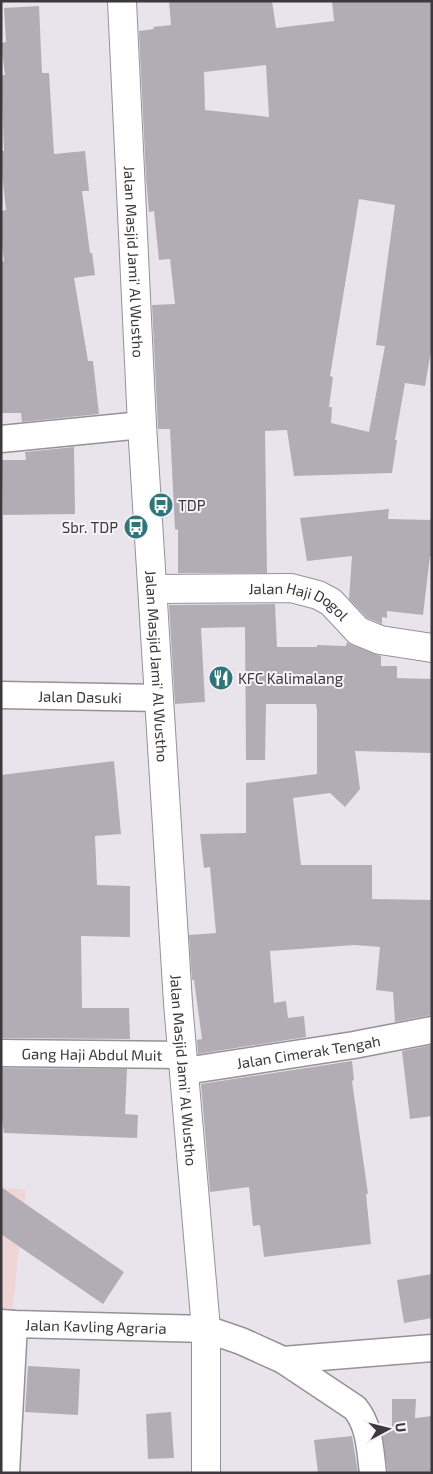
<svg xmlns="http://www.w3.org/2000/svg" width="433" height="1474" font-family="'Exo 2',sans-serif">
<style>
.education{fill:#f0d5d6}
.building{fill:#b2adb4;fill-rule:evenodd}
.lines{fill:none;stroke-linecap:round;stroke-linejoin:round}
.minor-casing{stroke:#969198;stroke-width:29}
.tertiary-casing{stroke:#969198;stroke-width:30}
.minor{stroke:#fff;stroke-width:26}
.tertiary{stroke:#fff;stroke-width:28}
.labels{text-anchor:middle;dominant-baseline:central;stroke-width:4;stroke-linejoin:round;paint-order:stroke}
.street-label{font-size:15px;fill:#3b393c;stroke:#f7f1f8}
.poi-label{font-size:15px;fill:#3b393c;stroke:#f7f1f8;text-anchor:start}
</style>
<rect width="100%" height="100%" fill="#e9e4eb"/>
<!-- education -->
<path class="education" d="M 1,1187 L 26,1190 L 12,1311 L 1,1310 Z"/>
<!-- building -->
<path class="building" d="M 169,1 L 272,1 L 276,28 L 334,21 L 332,1 L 432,1 L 432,345 L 425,386 L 405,383 L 395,440 L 397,440 L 392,473 L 294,476 L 287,430 L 265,431 L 267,573 L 178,573 L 178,530 L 175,529 L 170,429 L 158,429 L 152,305 L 175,304 L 170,259 L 159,260 L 154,211 L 149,212 L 146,178 L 139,31 L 154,29 L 153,27 L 171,25 ZM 266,65 L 269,117 L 205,110 L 204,72 ZM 359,199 L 395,205 L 376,345 L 385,346 L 369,432 L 331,423 L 332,407 L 329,407 L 333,377 L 330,376 Z
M 39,6 L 42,73 L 49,73 L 54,154 L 85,151 L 89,191 L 82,191 L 90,253 L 92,253 L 95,275 L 74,278 L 88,361 L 93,361 L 99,414 L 22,422 L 21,413 L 1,413 L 1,262 L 4,261 L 1,235 L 1,211 L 6,210 L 1,165 L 1,151 L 4,151 L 1,75 L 5,75 L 1,43 L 6,42 L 4,8 Z
M 74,447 L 75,514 L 3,515 L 2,460 L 26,460 L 25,452 Z
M 389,509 L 388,519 L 432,520 L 432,556 L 430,556 L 423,615 L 387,611 L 387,618 L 382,617 L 382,624 L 367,618 L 349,599 L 352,556 L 307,561 L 300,518 Z
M 275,604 L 277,647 L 317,647 L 317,645 L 346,646 L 347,642 L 352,645 L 381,656 L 381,666 L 397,666 L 397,678 L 432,679 L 432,753 L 355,751 L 360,789 L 345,807 L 330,793 L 293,798 L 301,865 L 372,865 L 372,899 L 432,900 L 432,1015 L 395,1022 L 393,992 L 376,990 L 380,947 L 355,945 L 270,951 L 274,1003 L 286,1001 L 288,1018 L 304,1016 L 306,1037 L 198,1054 L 197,1040 L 202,1039 L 194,980 L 192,980 L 189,935 L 216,933 L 210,867 L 204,868 L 200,834 L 246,833 L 246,783 L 317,774 L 317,710 L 316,704 L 266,704 L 265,760 L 246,760 L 245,627 L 201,628 L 205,702 L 175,704 L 169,605 Z
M 114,761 L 121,834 L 95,836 L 97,885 L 130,886 L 130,937 L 81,936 L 82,1008 L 129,1008 L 130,1039 L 1,1038 L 1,775 Z
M 432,1045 L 432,1116 L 410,1119 L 402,1051 Z
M 352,1061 L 354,1080 L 352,1081 L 368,1194 L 366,1194 L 371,1244 L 264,1257 L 260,1225 L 253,1226 L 249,1187 L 210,1192 L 201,1084 Z
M 1,1068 L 127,1069 L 125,1114 L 138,1115 L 137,1138 L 4,1133 L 1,1113 Z
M 1,1187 L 124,1272 L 103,1304 L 1,1234 Z
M 432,1274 L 432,1318 L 404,1323 L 397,1280 Z
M 28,1366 L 80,1369 L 78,1415 L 25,1412 Z
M 392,1399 L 416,1399 L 415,1418 L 432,1416 L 432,1473 L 388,1473 L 382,1432 L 392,1431 Z
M 171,1412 L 174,1458 L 148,1459 L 146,1414 Z
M 352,1436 L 358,1473 L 318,1473 L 314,1440 Z"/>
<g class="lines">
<defs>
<g id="minor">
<path d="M 1,439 L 142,425"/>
<path id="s1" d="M 1,695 L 159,698"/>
<path id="s2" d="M 1,1053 L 182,1055"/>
<path id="s3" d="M 185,1071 L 354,1045 L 432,1030"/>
<path id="s4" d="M 1,1323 L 14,1324 L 206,1329 L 241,1341 L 283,1360 L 432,1348"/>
<path d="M 283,1360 L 355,1408 C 370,1426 370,1450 373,1473"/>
<path d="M 6,1473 L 14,1324"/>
</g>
<g id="tertiary">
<path id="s5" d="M 122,1 L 142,425 L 178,1003 L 206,1329 L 206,1473"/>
<path id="s6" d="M 154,589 L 291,588 L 318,595 L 331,602 L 358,631 L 380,640 L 432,648"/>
</g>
</defs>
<!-- minor casing -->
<use href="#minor" class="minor-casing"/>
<!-- tertiary casing -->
<use href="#tertiary" class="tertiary-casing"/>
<!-- minor -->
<use href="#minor" class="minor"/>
<!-- tertiary -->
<use href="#tertiary" class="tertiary"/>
</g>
<!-- icons -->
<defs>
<symbol id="bus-disc" viewBox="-11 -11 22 22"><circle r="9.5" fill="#2d777b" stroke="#f7f1f8"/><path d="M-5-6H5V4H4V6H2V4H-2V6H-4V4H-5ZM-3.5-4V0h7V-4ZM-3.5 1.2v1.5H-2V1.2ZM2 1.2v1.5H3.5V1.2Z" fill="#fff"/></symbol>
<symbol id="restaurant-disc" viewBox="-11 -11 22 22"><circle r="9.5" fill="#2d777b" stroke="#f7f1f8"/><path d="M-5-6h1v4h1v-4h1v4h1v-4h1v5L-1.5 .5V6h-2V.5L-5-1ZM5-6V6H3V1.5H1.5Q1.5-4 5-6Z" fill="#fff"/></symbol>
</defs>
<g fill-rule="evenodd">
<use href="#bus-disc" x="147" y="491" width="28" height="28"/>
<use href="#bus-disc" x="122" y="513" width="28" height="28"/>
<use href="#restaurant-disc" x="207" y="664" width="28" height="28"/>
</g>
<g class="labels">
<!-- street labels -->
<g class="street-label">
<text stroke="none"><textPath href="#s5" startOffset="261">Jalan Masjid Jami' Al Wustho</textPath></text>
<text stroke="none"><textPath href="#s6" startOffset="148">Jalan Haji Dogol</textPath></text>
<text stroke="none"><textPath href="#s5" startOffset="666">Jalan Masjid Jami' Al Wustho</textPath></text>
<text stroke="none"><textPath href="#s1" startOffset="79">Jalan Dasuki</textPath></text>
<text stroke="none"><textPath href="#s3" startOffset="125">Jalan Cimerak Tengah</textPath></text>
<text stroke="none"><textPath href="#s2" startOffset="91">Gang Haji Abdul Muit</textPath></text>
<text stroke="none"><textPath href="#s5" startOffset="1071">Jalan Masjid Jami' Al Wustho</textPath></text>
<text stroke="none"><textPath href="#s4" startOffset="95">Jalan Kavling Agraria</textPath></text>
</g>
<!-- poi labels -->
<g class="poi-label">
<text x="178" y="505">TDP</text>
<text x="118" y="527" text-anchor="end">Sbr. TDP</text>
<text x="238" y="678">KFC Kalimalang</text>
</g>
</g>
<!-- border -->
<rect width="433" height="1474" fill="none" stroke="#3b393c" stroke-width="5"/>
<!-- north arrow -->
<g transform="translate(388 1429) rotate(83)" stroke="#f7f1f8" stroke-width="4" paint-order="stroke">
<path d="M0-4L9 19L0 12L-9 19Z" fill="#3b393c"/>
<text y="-8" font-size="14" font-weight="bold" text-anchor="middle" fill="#3b393c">U</text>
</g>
</svg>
